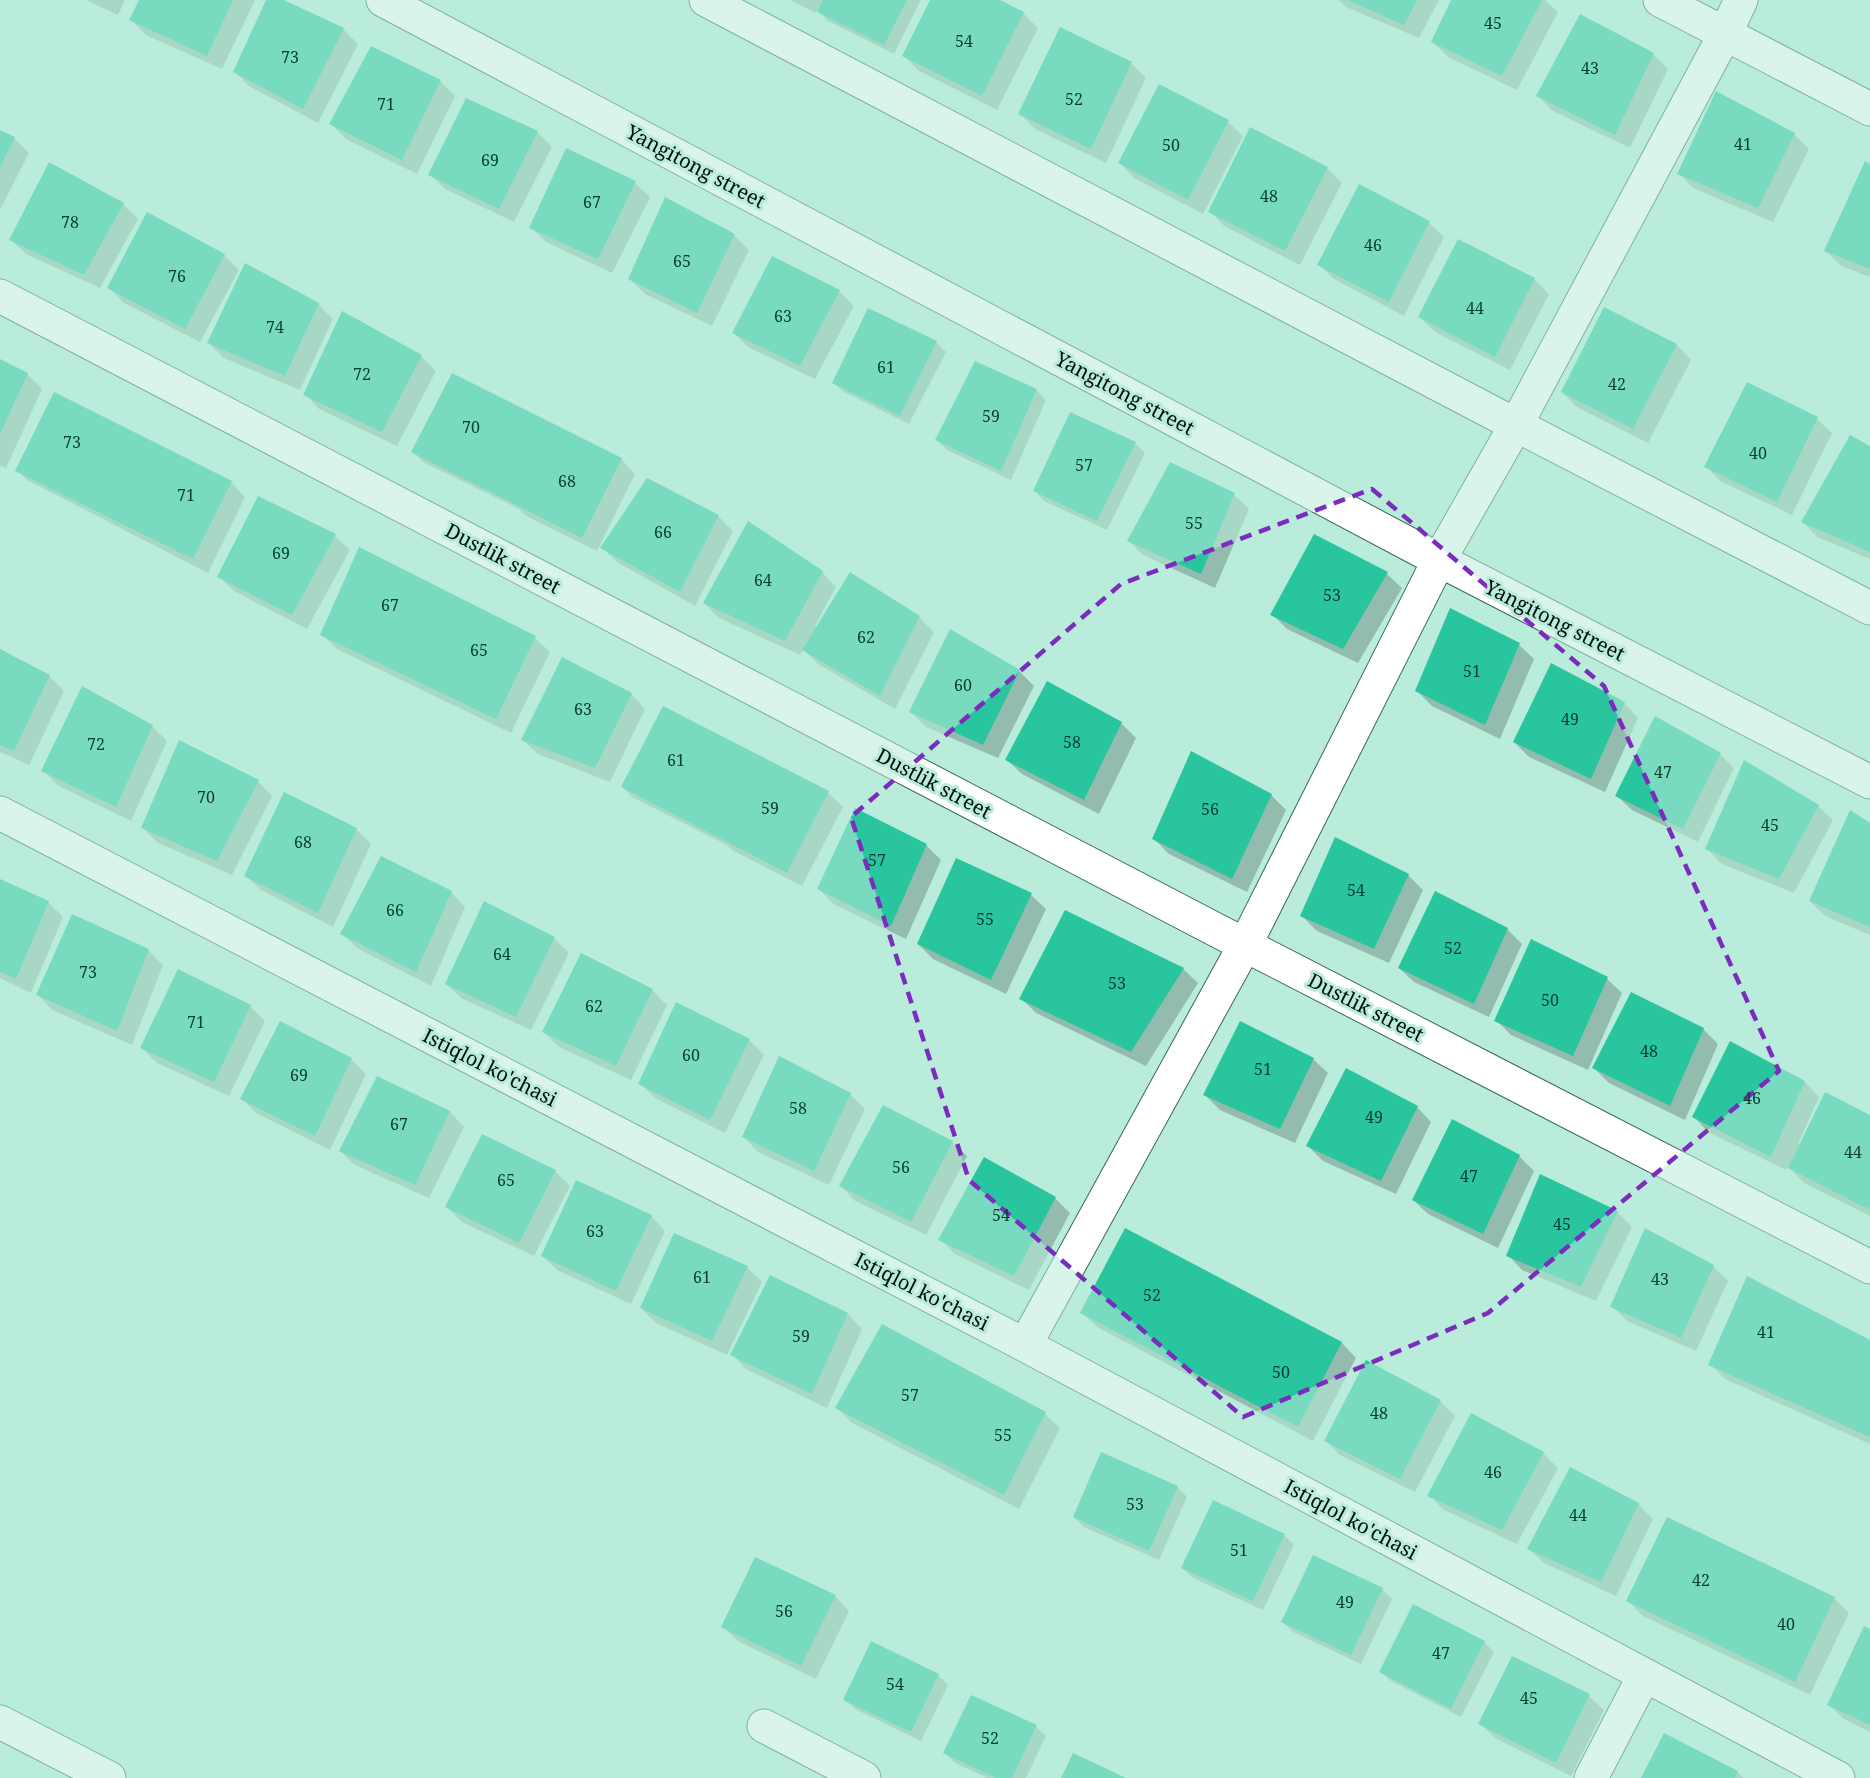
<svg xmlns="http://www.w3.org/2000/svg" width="1870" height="1778" font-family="'Noto Serif',serif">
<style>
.shadow{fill:#0003}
.building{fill:#28c59e}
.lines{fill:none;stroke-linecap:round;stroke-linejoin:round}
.minor-casing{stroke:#386859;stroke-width:35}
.minor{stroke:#fff;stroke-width:33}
.marked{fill:none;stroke:#7b2cbf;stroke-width:4.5;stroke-dasharray:12 8;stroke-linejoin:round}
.labels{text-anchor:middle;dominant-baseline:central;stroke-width:6;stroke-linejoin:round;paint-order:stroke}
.number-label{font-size:16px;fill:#0a3c2f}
.street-label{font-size:20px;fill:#000f0a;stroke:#b9ecda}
</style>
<rect width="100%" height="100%" fill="#b9ecda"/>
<!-- shadow -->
<path class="shadow" d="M 86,0 L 125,0 L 118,15 Z
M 141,0 L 255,0 L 222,69 L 146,35 L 131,20 Z
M 267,0 L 281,0 L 343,29 L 358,44 L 318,123 L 249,86 L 234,71 Z
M 790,0 L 921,0 L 894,54 L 828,21 L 817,10 L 816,13 Z
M 932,0 L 996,0 L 1023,13 L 1038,28 L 997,110 L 919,71 L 904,56 Z
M 1339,0 L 1439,0 L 1419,38 L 1346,7 Z
M 1453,0 L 1545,0 L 1558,12 L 1517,90 L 1448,57 L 1433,42 Z
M 1060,29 L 1132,64 L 1146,78 L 1106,163 L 1035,129 L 1020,114 Z
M 1653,54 L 1668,69 L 1630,148 L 1553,111 L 1538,96 Z
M 440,81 L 455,96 L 417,174 L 346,139 L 331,124 Z
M 1159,86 L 1228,122 L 1243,136 L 1203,214 L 1134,178 L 1120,163 Z
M 1251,129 L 1327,168 L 1342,183 L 1300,265 L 1224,226 L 1210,211 Z
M 0,131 L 14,138 L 29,153 L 0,210 Z
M 537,132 L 552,147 L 514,222 L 445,189 L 430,174 Z
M 1794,134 L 1809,149 L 1773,222 L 1693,188 L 1679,173 Z
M 1870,166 L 1870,277 L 1841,266 L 1826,251 Z
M 635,183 L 650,197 L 612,273 L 546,242 L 531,227 Z
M 1360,186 L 1429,223 L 1444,237 L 1404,316 L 1334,279 L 1319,265 Z
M 123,204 L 138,219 L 100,288 L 26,254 L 11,240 Z
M 734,235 L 749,250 L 712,326 L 645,294 L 630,279 Z
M 224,255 L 239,270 L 200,342 L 124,303 L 109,288 Z
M 1534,279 L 1549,294 L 1510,370 L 1435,332 L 1420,317 Z
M 839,291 L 854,306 L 815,379 L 748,347 L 734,333 Z
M 318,304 L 333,319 L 300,390 L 224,358 L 209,343 Z
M 1605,309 L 1677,345 L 1691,360 L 1648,443 L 1577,407 L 1562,392 Z
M 936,342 L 946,352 L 909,424 L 844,392 L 834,383 Z
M 421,356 L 436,371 L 397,446 L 319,409 L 305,394 Z
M 0,361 L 27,374 L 42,389 L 6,468 L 0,466 Z
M 1036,390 L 1046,400 L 1011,480 L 947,450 L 937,440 Z
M 1071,414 L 1136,444 L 1145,453 L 1107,530 L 1044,501 L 1035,491 Z
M 1817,419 L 1832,433 L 1792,515 L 1720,481 L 1706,466 Z
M 1870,447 L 1870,559 L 1817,537 L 1803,522 Z
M 413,452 L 621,459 L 635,474 L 597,551 L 526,516 L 519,509 L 423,462 Z
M 1171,464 L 1234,495 L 1249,509 L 1215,588 L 1143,555 L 1128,540 Z
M 17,470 L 231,482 L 245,497 L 208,573 L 27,480 Z
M 718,516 L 733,531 L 695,606 L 617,562 L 602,547 Z
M 335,536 L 350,550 L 307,629 L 234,591 L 219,577 Z
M 1315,536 L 1387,574 L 1402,588 L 1358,663 L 1287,629 L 1272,614 Z
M 822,572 L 836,587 L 815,626 L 817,627 L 919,617 L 934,632 L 895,709 L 818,664 L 803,649 L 800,655 L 719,618 L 704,603 Z
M 322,635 L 535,638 L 550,652 L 511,733 L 337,649 Z
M 1519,645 L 1534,659 L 1500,739 L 1432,706 L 1417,691 Z
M 0,651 L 49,676 L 64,691 L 29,765 L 0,752 Z
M 1019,671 L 1034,686 L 998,758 L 926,727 L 911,712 Z
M 83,688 L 153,727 L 167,741 L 131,821 L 57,785 L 43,770 Z
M 631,694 L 645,709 L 610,782 L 538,754 L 523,740 Z
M 1624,703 L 1638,718 L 1605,792 L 1529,757 L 1514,742 Z
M 1121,723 L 1136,738 L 1099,814 L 1022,774 L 1007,760 Z
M 1720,754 L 1734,768 L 1698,842 L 1632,810 L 1617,796 Z
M 258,781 L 272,796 L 232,875 L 158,843 L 143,828 Z
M 623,787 L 828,793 L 843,807 L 802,886 L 732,850 L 727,845 L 632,797 Z
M 1271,795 L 1286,810 L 1247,892 L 1169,854 L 1154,839 Z
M 1818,806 L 1833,820 L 1794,893 L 1722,864 L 1707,849 Z
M 1870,825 L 1870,935 L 1825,916 L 1810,901 Z
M 356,829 L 371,844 L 333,927 L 261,890 L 246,876 Z
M 926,845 L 941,860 L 906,939 L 833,904 L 819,889 Z
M 957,860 L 1031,895 L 1046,909 L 1006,994 L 933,959 L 918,944 Z
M 1408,875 L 1423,890 L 1389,963 L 1317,931 L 1302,916 Z
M 0,881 L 48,902 L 63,917 L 31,993 L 0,978 Z
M 451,892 L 465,907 L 431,986 L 357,948 L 342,934 Z
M 1507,929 L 1522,944 L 1489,1017 L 1414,982 L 1399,968 Z
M 554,938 L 569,953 L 531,1030 L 461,998 L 446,983 Z
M 148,950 L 163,965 L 132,1045 L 52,1010 L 38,995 Z
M 1183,969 L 1198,983 L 1146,1066 L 1036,1013 L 1021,998 Z
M 1607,979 L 1622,993 L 1588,1070 L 1511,1035 L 1496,1020 Z
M 652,990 L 667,1005 L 631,1080 L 559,1047 L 544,1032 Z
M 250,1006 L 265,1021 L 229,1096 L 157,1063 L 142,1048 Z
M 1703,1029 L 1718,1044 L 1685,1120 L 1609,1083 L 1594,1068 Z
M 749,1040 L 764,1055 L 725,1133 L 655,1098 L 640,1083 Z
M 1730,1043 L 1805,1082 L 1819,1097 L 1798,1144 L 1801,1145 L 1870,1117 L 1870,1216 L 1804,1183 L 1788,1166 L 1786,1170 L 1708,1132 L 1694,1117 Z
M 351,1059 L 366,1074 L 330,1150 L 256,1113 L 241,1098 Z
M 1313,1059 L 1328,1073 L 1295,1143 L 1220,1110 L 1205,1095 Z
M 378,1078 L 450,1112 L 464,1127 L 429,1198 L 355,1165 L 340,1151 Z
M 850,1094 L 865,1109 L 829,1185 L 758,1152 L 744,1137 Z
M 1417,1107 L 1431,1122 L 1396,1194 L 1323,1161 L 1308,1146 Z
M 952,1142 L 967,1156 L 926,1235 L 855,1201 L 841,1186 Z
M 1519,1156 L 1534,1171 L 1498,1248 L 1428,1214 L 1413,1200 Z
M 555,1171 L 570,1186 L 534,1256 L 462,1222 L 447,1207 Z
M 1055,1198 L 1070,1213 L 1029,1290 L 955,1254 L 940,1239 Z
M 1617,1212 L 1632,1227 L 1596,1301 L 1522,1270 L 1508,1255 Z
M 651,1216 L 665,1231 L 631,1304 L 557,1270 L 543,1256 Z
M 1125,1231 L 1342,1343 L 1356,1358 L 1313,1441 L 1097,1327 L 1082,1313 Z
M 1713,1266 L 1728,1281 L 1696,1351 L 1627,1321 L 1612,1306 Z
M 747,1267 L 762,1282 L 727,1355 L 656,1323 L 641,1308 Z
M 848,1314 L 862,1329 L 827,1408 L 746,1369 L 732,1354 Z
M 1870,1342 L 1870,1444 L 1725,1379 L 1710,1364 Z
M 1440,1401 L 1455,1416 L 1415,1492 L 1340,1455 L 1325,1440 Z
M 837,1408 L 1045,1414 L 1060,1428 L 1019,1509 L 852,1423 Z
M 1543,1453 L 1558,1468 L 1517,1544 L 1444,1510 L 1429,1495 Z
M 1571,1469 L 1638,1504 L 1653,1519 L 1616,1596 L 1544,1563 L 1529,1549 Z
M 1177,1487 L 1187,1497 L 1159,1560 L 1084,1527 L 1074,1517 Z
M 1284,1535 L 1294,1545 L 1263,1610 L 1193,1578 L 1183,1568 Z
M 1382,1589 L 1392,1599 L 1361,1664 L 1293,1632 L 1283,1622 Z
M 835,1596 L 849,1611 L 816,1679 L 738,1641 L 723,1627 Z
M 1834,1598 L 1849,1613 L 1810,1695 L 1643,1616 L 1628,1601 Z
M 1414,1606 L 1484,1642 L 1494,1652 L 1461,1717 L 1391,1681 L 1381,1672 Z
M 1870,1630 L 1870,1732 L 1844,1719 L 1829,1705 Z
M 938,1675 L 948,1685 L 921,1741 L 855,1709 L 845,1700 Z
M 1589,1696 L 1604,1710 L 1571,1776 L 1495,1738 L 1480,1723 Z
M 1036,1727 L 1046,1736 L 1026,1778 L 988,1778 L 955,1763 L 945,1753 Z
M 1664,1735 L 1738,1772 L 1743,1778 L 1643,1778 Z"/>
<!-- building -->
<path class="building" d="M 139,0 L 233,0 L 207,56 L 129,20 Z
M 266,0 L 284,0 L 344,28 L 303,109 L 233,72 Z
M 823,0 L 907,0 L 884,45 L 817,12 Z
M 930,0 L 1000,0 L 1024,12 L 982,96 L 902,56 Z
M 1348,0 L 1417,0 L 1404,25 Z
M 1451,0 L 1542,0 L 1502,76 L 1431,42 Z
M 1580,14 L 1654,53 L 1615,135 L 1536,96 Z
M 1060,27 L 1132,62 L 1091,149 L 1018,114 Z
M 371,46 L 441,80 L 402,160 L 329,124 Z
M 1159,84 L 1229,120 L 1188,200 L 1118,163 Z
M 1716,91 L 1795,133 L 1758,208 L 1677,174 Z
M 466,98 L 538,131 L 499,209 L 428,175 Z
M 1250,127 L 1328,167 L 1285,251 L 1208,212 Z
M 0,130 L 15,137 L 0,167 Z
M 566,148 L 636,181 L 598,259 L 529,228 Z
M 1865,161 L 1870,164 L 1870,269 L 1824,251 Z
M 49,162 L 124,203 L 84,275 L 9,240 Z
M 1359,184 L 1430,221 L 1389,302 L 1317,265 Z
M 665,197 L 735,234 L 697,313 L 628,279 Z
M 147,212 L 225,254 L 185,329 L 107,288 Z
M 1458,239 L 1535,278 L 1495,357 L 1418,317 Z
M 772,256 L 840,290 L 800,366 L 732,333 Z
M 245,263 L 319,303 L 285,376 L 207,343 Z
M 1604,307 L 1677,344 L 1633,429 L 1561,392 Z
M 868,308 L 937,341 L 900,416 L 832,383 Z
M 342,311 L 422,355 L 382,432 L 303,395 Z
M 0,359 L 28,373 L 0,434 Z
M 975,361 L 1037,389 L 1001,471 L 935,440 Z
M 452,373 L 622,458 L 582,538 L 411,452 Z
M 1747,382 L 1818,417 L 1777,502 L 1704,467 Z
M 54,392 L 232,481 L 193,559 L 15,471 Z
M 1070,412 L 1136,442 L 1097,521 L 1033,491 Z
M 1850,435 L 1870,446 L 1870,552 L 1801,522 Z
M 1170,462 L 1235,493 L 1201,574 L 1127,541 Z
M 647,478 L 719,515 L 680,592 L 600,548 Z
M 258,496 L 336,534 L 292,615 L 217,577 Z
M 748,521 L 823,571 L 785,641 L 703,603 Z
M 1314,534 L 1388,572 L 1343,649 L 1270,615 Z
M 359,547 L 536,636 L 496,719 L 320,635 Z
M 850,572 L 920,616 L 880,696 L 802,650 Z
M 1450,608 L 1520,643 L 1485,725 L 1415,691 Z
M 950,629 L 1020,670 L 983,745 L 909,712 Z
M 0,649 L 50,675 L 14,751 L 0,745 Z
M 562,657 L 632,693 L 595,768 L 521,740 Z
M 1551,663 L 1625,702 L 1591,779 L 1513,742 Z
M 1047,681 L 1122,722 L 1084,800 L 1005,760 Z
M 82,686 L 153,725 L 116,807 L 41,771 Z
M 663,706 L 829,791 L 787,873 L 621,787 Z
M 1655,716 L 1721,753 L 1683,829 L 1615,796 Z
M 179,740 L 259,780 L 217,861 L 141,828 Z
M 1191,751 L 1272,794 L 1232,879 L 1152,839 Z
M 1744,760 L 1819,805 L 1779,879 L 1705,849 Z
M 284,792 L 357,828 L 318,913 L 244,876 Z
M 855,808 L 927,844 L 891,926 L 817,889 Z
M 1850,810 L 1870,823 L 1870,927 L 1809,901 Z
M 1335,837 L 1409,874 L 1374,949 L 1300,916 Z
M 381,856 L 452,891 L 416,972 L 340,934 Z
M 956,858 L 1032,893 L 991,980 L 917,944 Z
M 0,879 L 49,901 L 16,979 L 0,972 Z
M 1435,891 L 1508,928 L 1474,1004 L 1398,968 Z
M 484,901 L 555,937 L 516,1017 L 445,984 Z
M 1065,910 L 1184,968 L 1131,1052 L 1019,999 Z
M 72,914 L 149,949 L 117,1031 L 36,995 Z
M 1531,939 L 1608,977 L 1573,1056 L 1494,1021 Z
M 581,953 L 653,989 L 616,1066 L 542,1032 Z
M 178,969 L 251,1005 L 214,1082 L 140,1048 Z
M 1631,992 L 1704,1028 L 1670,1106 L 1592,1068 Z
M 676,1002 L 750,1039 L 710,1120 L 638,1084 Z
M 280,1021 L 352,1058 L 315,1136 L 240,1099 Z
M 1240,1021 L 1314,1058 L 1280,1129 L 1203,1095 Z
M 1730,1041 L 1805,1081 L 1771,1157 L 1692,1117 Z
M 779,1056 L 851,1093 L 814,1171 L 742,1137 Z
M 1346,1068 L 1418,1106 L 1381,1181 L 1306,1146 Z
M 377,1076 L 450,1111 L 415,1185 L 339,1151 Z
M 1825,1092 L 1870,1115 L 1870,1206 L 1868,1209 L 1788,1168 Z
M 883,1105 L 953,1141 L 911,1222 L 839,1186 Z
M 1452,1119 L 1520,1155 L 1483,1234 L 1412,1200 Z
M 482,1134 L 556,1170 L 519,1243 L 445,1207 Z
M 984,1157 L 1056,1197 L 1014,1276 L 938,1240 Z
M 1540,1174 L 1618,1211 L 1581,1287 L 1506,1256 Z
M 576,1180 L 652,1215 L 616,1291 L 541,1256 Z
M 1125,1228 L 1342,1342 L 1298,1427 L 1080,1313 Z
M 1645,1228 L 1714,1265 L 1681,1338 L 1610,1307 Z
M 674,1233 L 748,1266 L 712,1341 L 640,1308 Z
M 770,1275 L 848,1313 L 812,1394 L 730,1355 Z
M 1747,1276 L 1870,1340 L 1870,1437 L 1708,1365 Z
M 882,1324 L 1046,1412 L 1004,1495 L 835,1408 Z
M 1366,1360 L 1441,1400 L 1400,1479 L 1324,1441 Z
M 1471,1413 L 1544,1452 L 1502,1530 L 1427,1496 Z
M 1101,1452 L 1178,1486 L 1149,1551 L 1073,1517 Z
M 1570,1467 L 1639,1503 L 1601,1582 L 1527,1549 Z
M 1213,1500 L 1285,1534 L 1253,1601 L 1181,1568 Z
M 1667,1517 L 1835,1597 L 1795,1682 L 1626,1601 Z
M 1313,1555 L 1383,1588 L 1351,1655 L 1281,1622 Z
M 755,1557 L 836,1595 L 801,1666 L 721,1627 Z
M 1413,1604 L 1485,1641 L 1451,1709 L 1379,1672 Z
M 1864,1626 L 1870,1629 L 1870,1725 L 1827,1705 Z
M 871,1641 L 939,1674 L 911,1732 L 843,1700 Z
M 1512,1656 L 1590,1694 L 1556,1763 L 1478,1724 Z
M 971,1695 L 1037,1725 L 1012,1778 L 996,1778 L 943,1753 Z
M 1664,1733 L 1738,1771 L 1735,1778 L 1641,1778 Z
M 1073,1753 L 1126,1778 L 1061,1778 Z"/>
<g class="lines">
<defs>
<path id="minor" d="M 383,0 L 1439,560 L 1870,782
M 706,0 L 1516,425 L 1870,608
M 1660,0 L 1870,109
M 0,296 L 1245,945 L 1870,1267
M 0,813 L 1025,1345 L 1838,1778
M 1025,1345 L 1245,945 L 1439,560 L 1516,425 L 1725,34 L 1741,0
M 0,1722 L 109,1778
M 764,1726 L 864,1778
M 1591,1778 L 1644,1676"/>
</defs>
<!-- minor casing -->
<use href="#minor" class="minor-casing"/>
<!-- minor -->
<use href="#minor" class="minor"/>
</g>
<!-- marked area -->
<path d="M0 0H1870V1778H0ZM 1372,489 L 1604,686 L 1779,1071 L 1488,1313 L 1243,1417 L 969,1180 L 851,817 L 1121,584 Z" fill="#b9ecda" fill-opacity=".55" fill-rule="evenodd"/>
<path class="marked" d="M 1372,489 L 1604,686 L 1779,1071 L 1488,1313 L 1243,1417 L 969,1180 L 851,817 L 1121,584 Z"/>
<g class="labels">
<!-- number labels -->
<g class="number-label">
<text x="1493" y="23">45</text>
<text x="964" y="41">54</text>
<text x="290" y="57">73</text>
<text x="1590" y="68">43</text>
<text x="1074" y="99">52</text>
<text x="386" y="104">71</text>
<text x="1743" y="144">41</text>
<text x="1171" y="145">50</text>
<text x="490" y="160">69</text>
<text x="1269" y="196">48</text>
<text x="592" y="202">67</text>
<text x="70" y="222">78</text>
<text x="1373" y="245">46</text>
<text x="682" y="261">65</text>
<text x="177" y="276">76</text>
<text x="1475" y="308">44</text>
<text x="783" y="316">63</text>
<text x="275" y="327">74</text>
<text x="886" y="367">61</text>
<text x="362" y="374">72</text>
<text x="1617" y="384">42</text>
<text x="991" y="416">59</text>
<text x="471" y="427">70</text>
<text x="72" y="442">73</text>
<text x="1758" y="453">40</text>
<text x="1084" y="465">57</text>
<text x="567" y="481">68</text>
<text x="186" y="495">71</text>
<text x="1194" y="523">55</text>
<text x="663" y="532">66</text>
<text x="281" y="553">69</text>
<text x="763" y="580">64</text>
<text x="1332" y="595">53</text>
<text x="390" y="605">67</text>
<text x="866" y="637">62</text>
<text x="479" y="650">65</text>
<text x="1472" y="671">51</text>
<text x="963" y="685">60</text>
<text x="583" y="709">63</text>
<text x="1570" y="719">49</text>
<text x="1072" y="742">58</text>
<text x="96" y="744">72</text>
<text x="676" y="760">61</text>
<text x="1663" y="772">47</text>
<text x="206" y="797">70</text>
<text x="770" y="808">59</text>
<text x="1210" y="809">56</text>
<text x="1770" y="825">45</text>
<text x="303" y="842">68</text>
<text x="877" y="860">57</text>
<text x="1356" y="890">54</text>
<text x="395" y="910">66</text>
<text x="985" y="919">55</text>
<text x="1453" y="948">52</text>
<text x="502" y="954">64</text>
<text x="88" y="972">73</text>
<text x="1117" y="983">53</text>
<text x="1550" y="1000">50</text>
<text x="594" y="1006">62</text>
<text x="196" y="1022">71</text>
<text x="1649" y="1051">48</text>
<text x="691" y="1055">60</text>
<text x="1263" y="1069">51</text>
<text x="299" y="1075">69</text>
<text x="1752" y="1098">46</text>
<text x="798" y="1108">58</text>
<text x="1374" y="1117">49</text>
<text x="399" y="1124">67</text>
<text x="1853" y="1152">44</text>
<text x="901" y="1167">56</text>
<text x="1469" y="1176">47</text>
<text x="506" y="1180">65</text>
<text x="1001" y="1215">54</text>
<text x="1562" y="1224">45</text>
<text x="595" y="1231">63</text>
<text x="702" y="1277">61</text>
<text x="1660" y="1279">43</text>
<text x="1152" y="1295">52</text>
<text x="1766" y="1332">41</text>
<text x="801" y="1336">59</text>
<text x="1281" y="1372">50</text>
<text x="910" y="1395">57</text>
<text x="1379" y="1413">48</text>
<text x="1003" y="1435">55</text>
<text x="1493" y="1472">46</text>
<text x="1135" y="1504">53</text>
<text x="1578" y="1515">44</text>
<text x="1239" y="1550">51</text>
<text x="1701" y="1580">42</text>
<text x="1345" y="1602">49</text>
<text x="784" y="1611">56</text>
<text x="1786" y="1624">40</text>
<text x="1441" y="1653">47</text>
<text x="895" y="1684">54</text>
<text x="1529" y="1698">45</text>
<text x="990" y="1738">52</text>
</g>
<!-- street labels -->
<g class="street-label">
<text transform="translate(696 166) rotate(28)">Yangitong street</text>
<text transform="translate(1125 393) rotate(28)">Yangitong street</text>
<text transform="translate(503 558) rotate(28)">Dustlik street</text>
<text transform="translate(1555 620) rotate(27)">Yangitong street</text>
<text transform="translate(934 783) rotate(28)">Dustlik street</text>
<text transform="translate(1366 1007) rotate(27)">Dustlik street</text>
<text transform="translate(490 1067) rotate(27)">Istiqlol ko'chasi</text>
<text transform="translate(922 1291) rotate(27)">Istiqlol ko'chasi</text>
<text transform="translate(1351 1519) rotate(28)">Istiqlol ko'chasi</text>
</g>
</g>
</svg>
